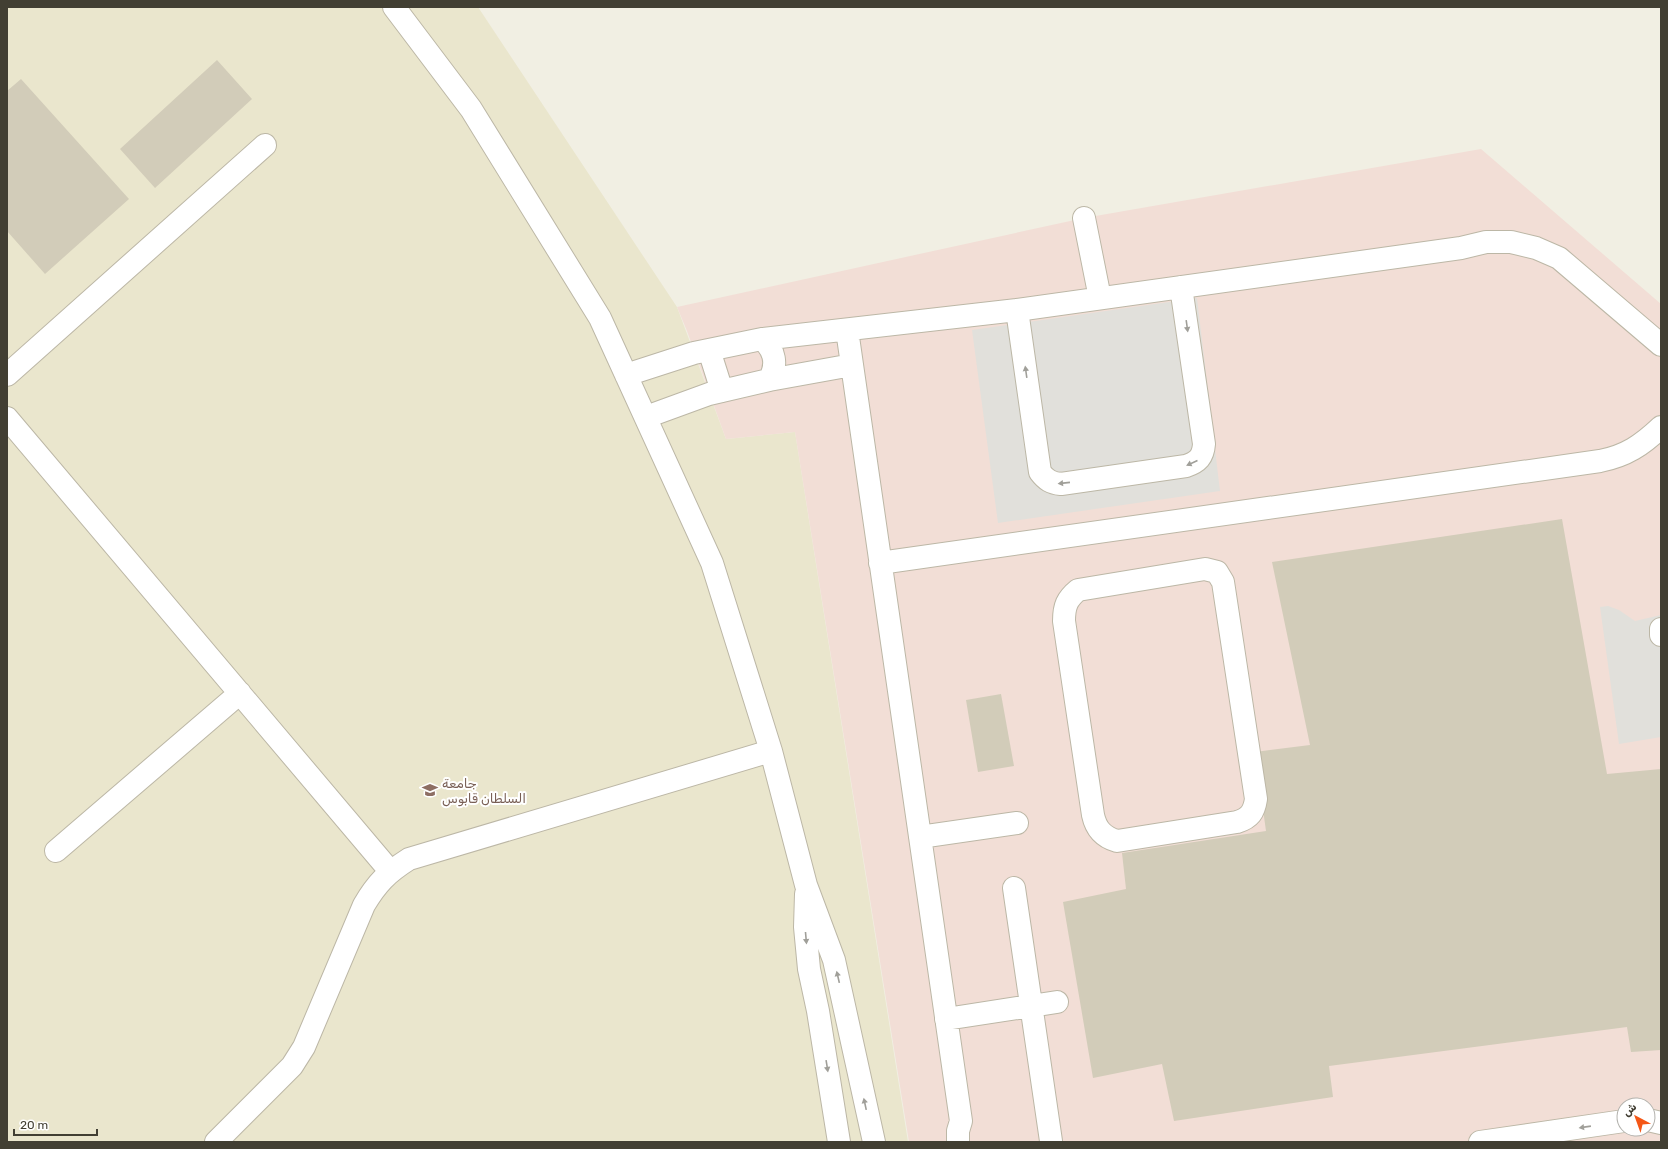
<svg xmlns="http://www.w3.org/2000/svg" width="1668" height="1149" font-family="Rubik,'Noto Naskh Arabic',sans-serif">
<style>
.education{fill:#eae6cd}
.medical{fill:#f2ded6;fill-rule:evenodd}
.parking{fill:#e1e0db}
.building{fill:#d2ccb9}
.lines{fill:none;stroke-linecap:round;stroke-linejoin:round}
.minor-casing{stroke:#bcb7a6;stroke-width:24}
.minor{stroke:#fff;stroke-width:22}
.oneway{fill:#a09f99}
.labels{text-anchor:middle;dominant-baseline:central;stroke-width:4;stroke-linejoin:round;paint-order:stroke}
.education-label{font-size:13px;fill:#785e54;stroke:#fff;text-anchor:start}
</style>
<rect width="100%" height="100%" fill="#f1efe3"/>
<!-- education -->
<path class="education" d="M 7,7 L 478,7 L 677,307 L 726,439 L 795,432 L 908,1142 L 7,1142 Z"/>
<!-- medical -->
<path class="medical" d="M 1481,149 L 1661,304 L 1661,1142 L 909,1142 L 795,432 L 726,439 L 687,331 L 677,307 L 1084,218 ZM 1624,1105 L 1648,1105 L 1648,1129 L 1624,1129 Z"/>
<!-- parking -->
<path class="parking" d="M 1197,298 L 1220,491 L 998,523 L 972,330 Z
M 1608,606 L 1619,610 L 1635,621 L 1661,615 L 1661,737 L 1619,744 L 1600,607 Z"/>
<!-- building -->
<path class="building" d="M 217,60 L 252,99 L 155,188 L 120,149 Z
M 21,79 L 129,199 L 45,274 L 7,231 L 7,91 Z
M 1562,519 L 1607,774 L 1661,769 L 1661,1050 L 1631,1052 L 1627,1027 L 1329,1066 L 1333,1097 L 1174,1121 L 1162,1064 L 1093,1078 L 1063,902 L 1126,889 L 1122,853 L 1266,831 L 1255,752 L 1310,745 L 1272,562 Z
M 1001,694 L 1014,766 L 978,772 L 966,700 Z"/>
<g class="lines">
<defs>
<path id="minor" d="M 394,7 L 471,109 L 600,318 L 712,563 L 771,751 L 806,885 L 834,960 L 874,1142
M 1084,218 L 1100,298
M 1017,310 L 1040,472 C 1046,480 1051,483 1061,484 L 1186,466 C 1198,462 1203,457 1204,444 L 1181,287
M 847,330 L 961,1121 L 958,1131 L 958,1142
M 762,339 C 775,350 778,365 769,380
M 709,350 L 722,391
M 7,375 L 265,145
M 626,375 L 694,353 L 762,339 L 1017,310 L 1461,248 L 1486,242 L 1511,242 L 1536,248 L 1559,258 L 1661,345
M 646,417 L 709,394 L 769,380 L 852,365
M 7,418 L 390,871
M 880,563 L 1600,461 C 1626,456 1642,445 1661,427
M 1205,569 L 1217,572 L 1223,582 L 1256,799 C 1254,812 1250,818 1237,822 L 1117,841 C 1103,837 1096,829 1093,815 L 1064,621 C 1064,606 1067,599 1078,590 Z
M 1661,629 L 1661,635
M 920,837 L 1017,823
M 56,851 L 240,693
M 1014,888 L 1051,1141
M 806,894 L 805,927 L 809,969 L 818,1011 L 839,1142
M 946,1019 L 1057,1002
M 1648,1120 L 1661,1123
M 216,1142 L 292,1066 L 304,1047 L 364,905 C 377,883 387,873 409,859 L 771,751
M 1480,1142 L 1624,1121"/>
</defs>
<!-- minor casing -->
<use href="#minor" class="minor-casing"/>
<!-- minor -->
<use href="#minor" class="minor"/>
</g>
<!-- one-way arrows -->
<defs><path id="oneway-solid" d="M-6-.8H1V-3.2L6.5 0L1 3.2V.8H-6Z"/></defs>
<g class="oneway">
<use href="#oneway-solid" transform="translate(1187 326) rotate(82)"/>
<use href="#oneway-solid" transform="translate(1026 372) rotate(-98)"/>
<use href="#oneway-solid" transform="translate(1192 463) rotate(156)"/>
<use href="#oneway-solid" transform="translate(1064 483) rotate(174)"/>
<use href="#oneway-solid" transform="translate(806 938) rotate(85)"/>
<use href="#oneway-solid" transform="translate(838 977) rotate(-103)"/>
<use href="#oneway-solid" transform="translate(827 1066) rotate(81)"/>
<use href="#oneway-solid" transform="translate(865 1104) rotate(-102)"/>
<use href="#oneway-solid" transform="translate(1585 1127) rotate(172)"/>
</g>
<!-- icons -->
<defs>
<symbol id="university-bare" viewBox="-9 -9 18 18"><path d="M0-5L7-2L0 1L-7-2ZM-4 1L0 2.5L4 1V4Q0 6-4 4Z" fill="#8d6e63" stroke="#fff" stroke-width="2.5" paint-order="stroke"/></symbol>
</defs>
<g fill-rule="evenodd">
<use href="#university-bare" x="419" y="779" width="22" height="22"/>
</g>
<g class="labels">
<!-- education labels -->
<g class="education-label">
<text x="442" y="783">جامعة<tspan x="442" dy="15">السلطان قابوس</tspan></text>
</g>
</g>
<!-- border -->
<rect width="1668" height="1149" fill="none" stroke="#423f33" stroke-width="16"/>
<!-- north arrow -->
<g transform="translate(1636 1117) rotate(319)"><circle r="19" fill="#ffffff" stroke="#b3b2ad"/>
<path d="M0-3L7 15L0 10L-7 15Z" fill="#f45717"/>
<text y="-6" font-size="11" font-weight="bold" text-anchor="middle" fill="#423f33">ش</text>
</g>
<!-- scale -->
<path d="M14 1129v6h83v-6" fill="none" stroke="#423f33" stroke-width="2"/>
<text x="20" y="1129" font-size="12" fill="#423f33" stroke="#ffffff" stroke-width="3" paint-order="stroke">20 m</text>
</svg>
